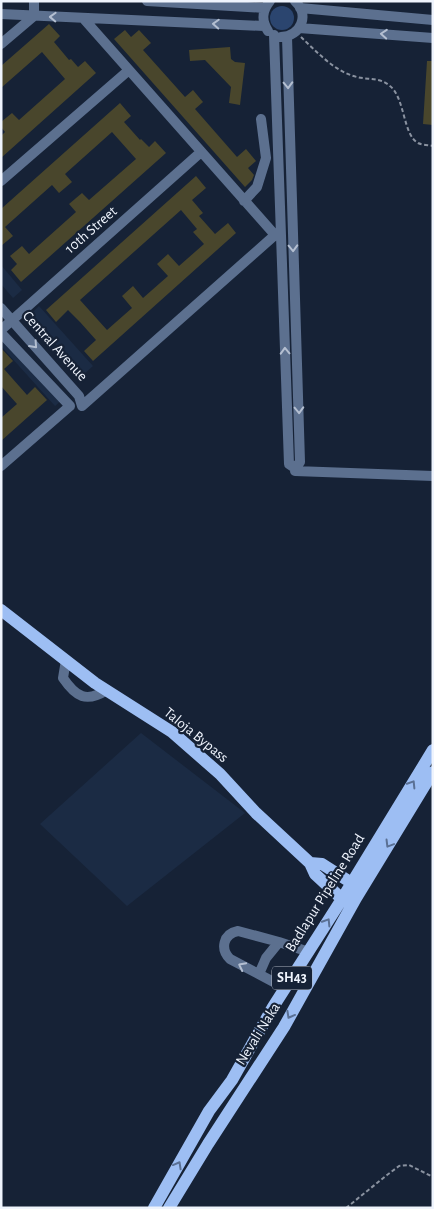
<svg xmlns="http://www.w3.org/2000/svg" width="434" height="1209" font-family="'Alegreya Sans',sans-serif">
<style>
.built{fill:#1b2b44}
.green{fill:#2b456f}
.building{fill:#49462c;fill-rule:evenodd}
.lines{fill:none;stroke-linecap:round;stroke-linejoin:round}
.path{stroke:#8a92a0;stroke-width:2;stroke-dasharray:4 2.5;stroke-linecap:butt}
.minor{stroke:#5c708f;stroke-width:10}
.major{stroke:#9dbef3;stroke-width:12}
.oneway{stroke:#b4bfd1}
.oneway2{stroke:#5a7094}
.labels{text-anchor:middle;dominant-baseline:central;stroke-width:4.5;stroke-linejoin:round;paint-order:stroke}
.shield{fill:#162236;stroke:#aeb5c1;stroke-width:1}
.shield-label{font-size:14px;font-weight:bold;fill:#eff4fd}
.street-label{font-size:15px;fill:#eff4fd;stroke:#162236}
</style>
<rect width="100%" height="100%" fill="#162236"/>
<!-- built -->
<path class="built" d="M 1,265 L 22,290 L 13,298 L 1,284 Z
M 39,306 L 93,366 L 83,375 L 30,315 Z
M 1,337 L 65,397 L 55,406 L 1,346 Z
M 141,733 L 245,813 L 127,906 L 40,824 Z"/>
<!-- green -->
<path class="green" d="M270 18a12 12 0 1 1 24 0a12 12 0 1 1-24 0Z"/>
<!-- building -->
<path class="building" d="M 49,24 L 60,36 L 54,42 L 69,60 L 71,59 L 78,67 L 85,61 L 96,73 L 1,158 L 1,136 L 5,132 L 1,127 L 1,122 L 12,113 L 19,120 L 65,79 L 42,52 L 1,88 L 1,66 Z
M 125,30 L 131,37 L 139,30 L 151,43 L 143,50 L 185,97 L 193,90 L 203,102 L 195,109 L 237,157 L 246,149 L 256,161 L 248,168 L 254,175 L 252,180 L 245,187 L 114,39 Z
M 230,47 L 231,59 L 235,62 L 245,63 L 240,105 L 229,103 L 231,87 L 205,60 L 190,61 L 189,50 Z
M 427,61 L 433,61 L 433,125 L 423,124 Z
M 120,103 L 131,116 L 124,122 L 140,140 L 141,139 L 149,147 L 155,141 L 166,153 L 21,282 L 11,270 L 17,264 L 10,256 L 22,246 L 29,254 L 76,212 L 69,204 L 82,193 L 89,200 L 136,159 L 112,132 L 65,174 L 72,182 L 59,193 L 52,185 L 5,227 L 13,236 L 1,246 L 1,209 Z
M 196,176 L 206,188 L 192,200 L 203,213 L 199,216 L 215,234 L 228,223 L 236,233 L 93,361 L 84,351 L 96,340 L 80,322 L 68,310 L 56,322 L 46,310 ZM 181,210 L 197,229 L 193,232 L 204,244 L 179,266 L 168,254 L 157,264 L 168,276 L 143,298 L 133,286 L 122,296 L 132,308 L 107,330 L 80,300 Z
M 1,348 L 13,361 L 4,369 L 27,395 L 35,387 L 47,400 L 1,441 L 1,418 L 17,404 L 1,386 Z"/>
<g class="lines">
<!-- path -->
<path class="path" d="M 301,37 C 317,52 335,72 357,77 C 368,80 380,77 390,86 C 405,98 403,135 418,143 C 422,145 428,145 433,146
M 346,1208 L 387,1175 L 399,1166 L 409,1165 L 433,1177"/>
<!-- minor -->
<path class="minor" d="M 147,1 L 265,8
M 300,8 L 433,20
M 1,14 L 264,26
M 299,28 L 433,38
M 268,31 C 261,20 262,11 270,1
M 274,35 L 289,464 L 295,468 L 300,462 L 287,37
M 281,37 C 301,36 310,15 295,1
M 1,44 L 34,16 L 34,1
M 1,181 L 129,70
M 244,201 L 257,187 L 266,158 L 261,119
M 1,308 L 79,396 L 82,406
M 1,330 L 201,152
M 1,333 L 70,406
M 82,406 L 275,235 L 83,18
M 1,466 L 70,406
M 295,468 L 295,471 L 433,476
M 66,660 L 63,678 C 76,697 86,703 107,690
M 259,974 L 266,958 L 279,942
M 285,988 L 230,959 C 220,949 223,934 238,931 L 279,942 L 309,952"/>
<!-- major -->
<path class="major" d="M 1,610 L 95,683 L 172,732 L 220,774 L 256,813 L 310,863 L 315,874 L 342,899 L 349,903
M 310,863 L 322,864 L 358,887
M 154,1208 L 209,1111 L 232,1080 L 273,1007 L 342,899 L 433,750
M 169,1208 L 208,1144 L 284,1027 L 356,898 L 433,772"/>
</g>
<!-- one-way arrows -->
<defs><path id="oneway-chevron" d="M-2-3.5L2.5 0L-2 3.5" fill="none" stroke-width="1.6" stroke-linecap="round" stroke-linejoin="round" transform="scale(1.25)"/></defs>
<g class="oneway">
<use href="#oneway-chevron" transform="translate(53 17) rotate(-178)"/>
<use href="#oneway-chevron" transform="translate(216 24) rotate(-177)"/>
<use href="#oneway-chevron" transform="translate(384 34) rotate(-176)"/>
<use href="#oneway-chevron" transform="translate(288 85) rotate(88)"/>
<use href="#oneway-chevron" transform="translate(293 248) rotate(88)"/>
<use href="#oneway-chevron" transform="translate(34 345) rotate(48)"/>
<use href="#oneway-chevron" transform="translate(285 351) rotate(-92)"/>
<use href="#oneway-chevron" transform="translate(299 410) rotate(88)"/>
<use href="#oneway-chevron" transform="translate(242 966) rotate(-153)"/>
</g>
<g class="oneway2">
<use href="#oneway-chevron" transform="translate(412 784) rotate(-58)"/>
<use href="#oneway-chevron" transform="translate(389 844) rotate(121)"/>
<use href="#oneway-chevron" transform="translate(327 922) rotate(-58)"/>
<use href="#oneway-chevron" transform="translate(290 1015) rotate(119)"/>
<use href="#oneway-chevron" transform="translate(178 1165) rotate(-61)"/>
</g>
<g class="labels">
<!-- shield labels -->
<rect class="shield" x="272" y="966.5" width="40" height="23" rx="4"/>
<g class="shield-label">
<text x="292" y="978">SH43</text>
</g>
<!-- street labels -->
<g class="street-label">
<text transform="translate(91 230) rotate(-41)">10th Street</text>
<text transform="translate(55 346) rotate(48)">Central Avenue</text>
<text transform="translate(196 735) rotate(39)">Taloja Bypass</text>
<text transform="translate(325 893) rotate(-58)">Badlapur Pipeline Road</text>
<text transform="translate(258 1034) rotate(-58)">Nevali Naka</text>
</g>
</g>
<!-- border -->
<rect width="434" height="1209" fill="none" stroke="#eff4fd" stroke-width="5"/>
</svg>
